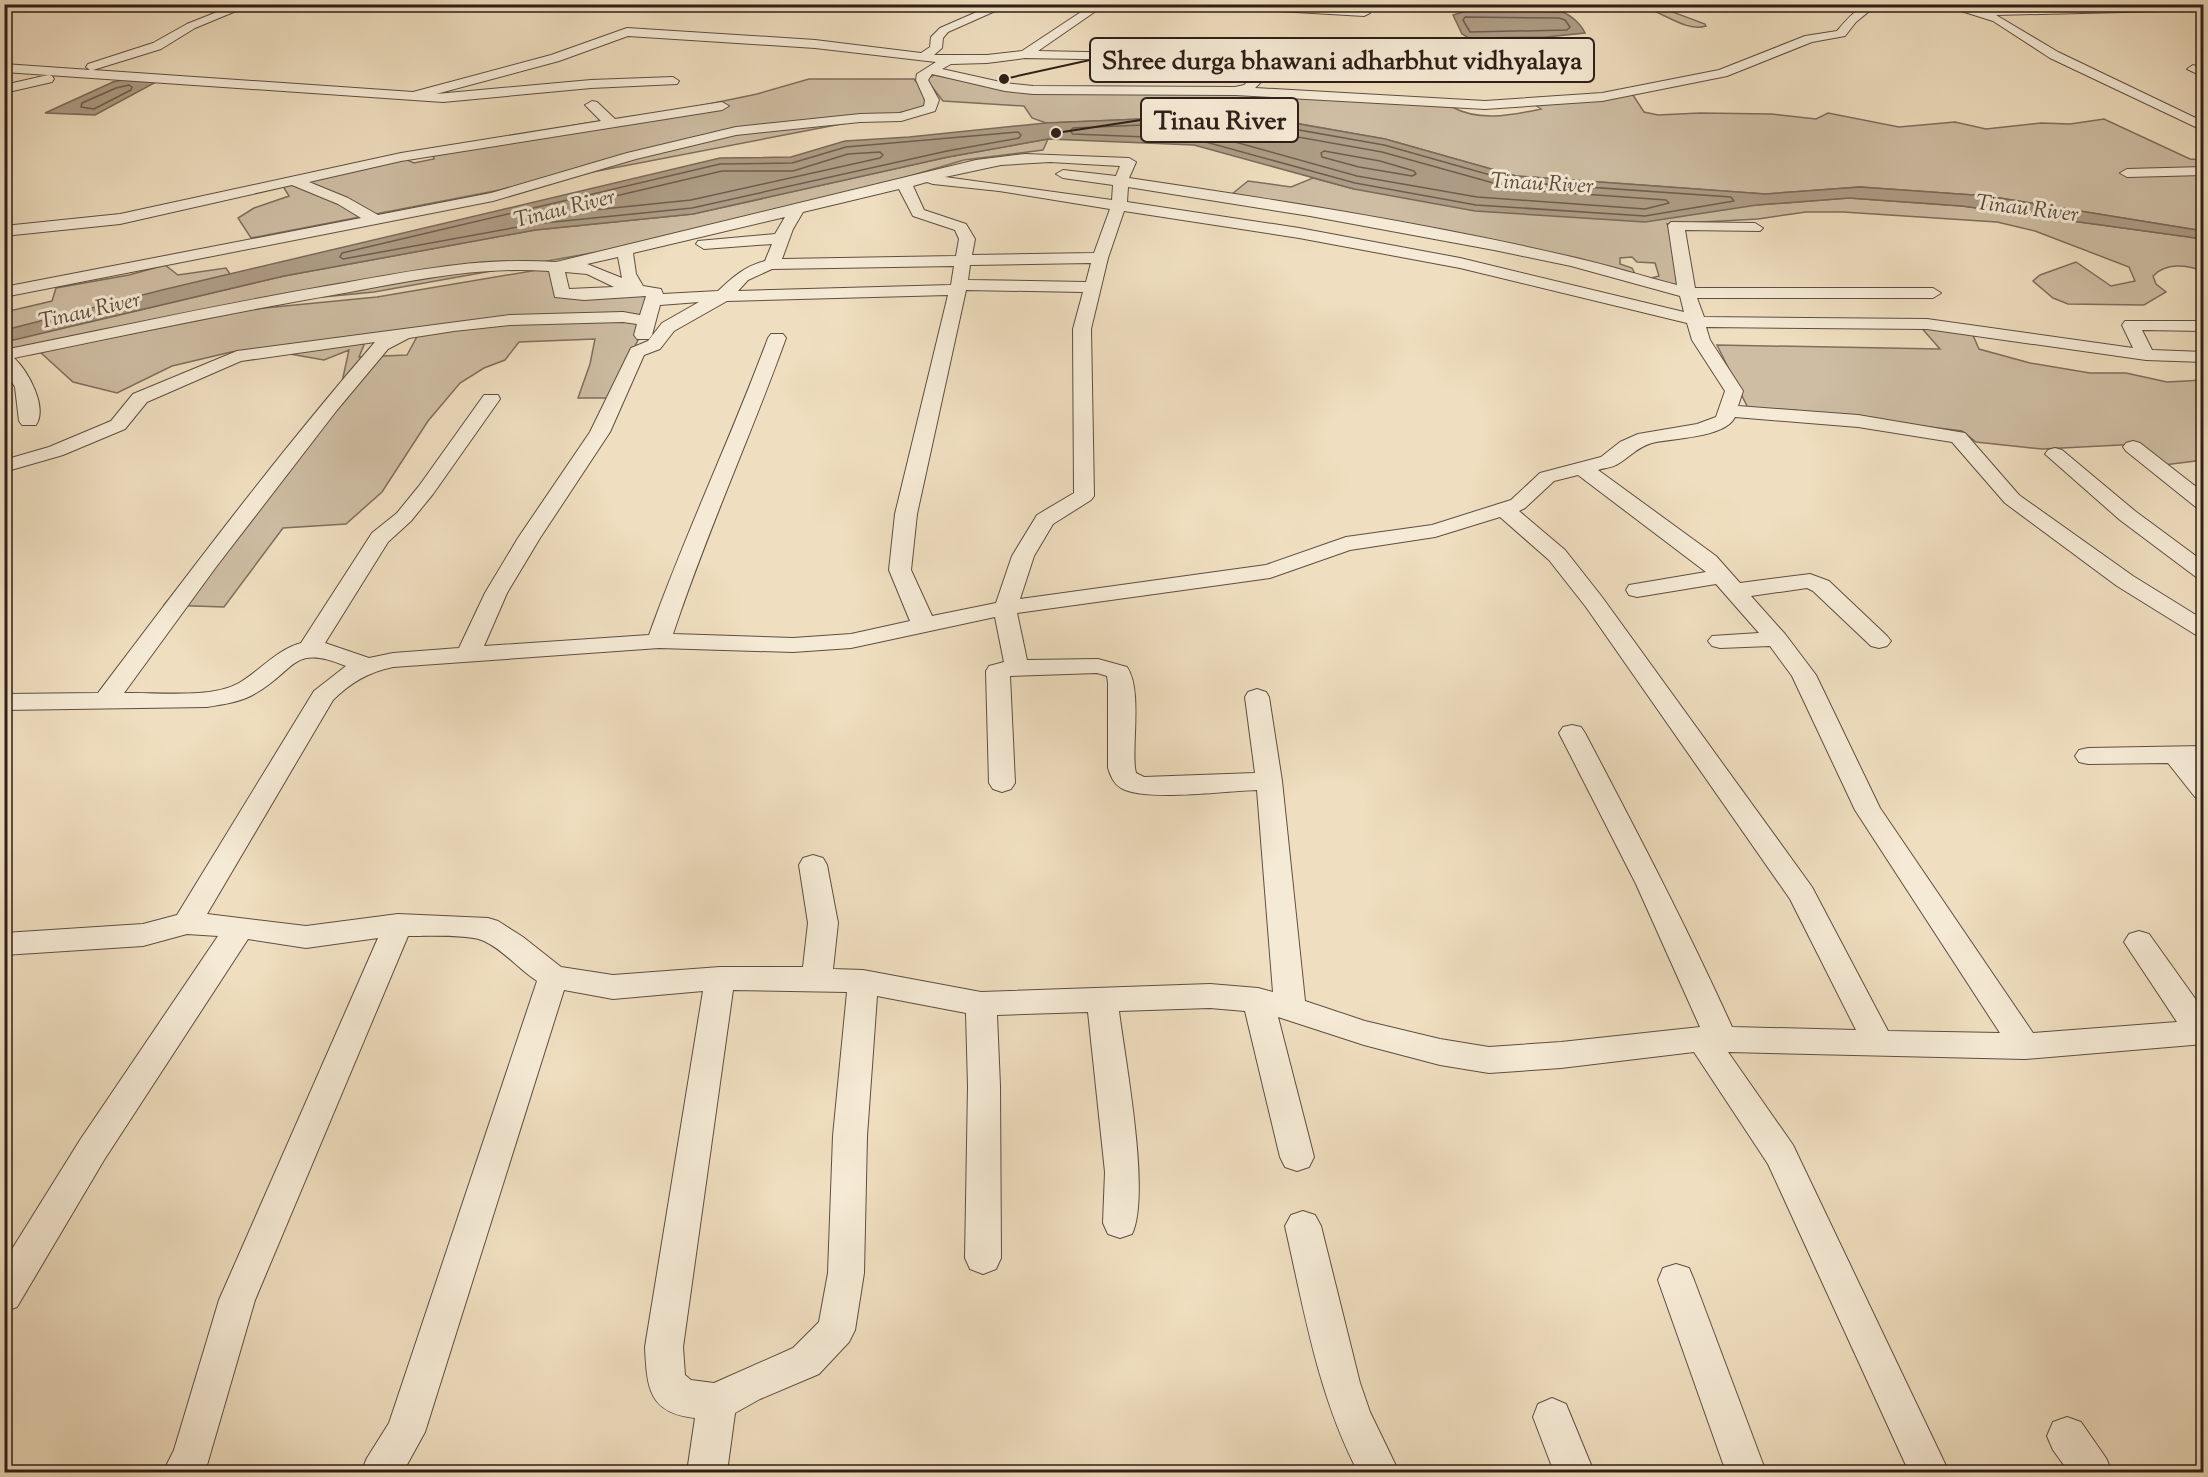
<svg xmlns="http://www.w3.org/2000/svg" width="2208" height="1477" font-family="'Sorts Mill Goudy',serif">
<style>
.green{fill:#cebda3;stroke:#7e6e5e;stroke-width:1.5}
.water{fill:#ae9d86;stroke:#7b6a5a;stroke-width:1.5}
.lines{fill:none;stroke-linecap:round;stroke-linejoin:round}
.shore{stroke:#6e5e4f;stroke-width:1.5}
.minor-casing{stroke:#5f4e42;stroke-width:2}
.minor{fill:#f5ead5;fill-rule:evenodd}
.labels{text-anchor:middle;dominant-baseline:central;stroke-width:6;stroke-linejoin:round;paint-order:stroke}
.far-water-label{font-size:22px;font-style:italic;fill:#5b4a3e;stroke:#f5ead5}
.leader{fill:none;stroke:#2f1e18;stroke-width:2}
.callout-dot{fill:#2f1e18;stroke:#f5ead5;stroke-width:2}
.callout{fill:#f5ead5;stroke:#2f1e18;stroke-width:2}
.callout-label{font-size:26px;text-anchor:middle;font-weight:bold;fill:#2f1e18}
</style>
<rect width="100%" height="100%" fill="#efdebf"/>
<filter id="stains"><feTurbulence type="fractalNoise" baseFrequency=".00333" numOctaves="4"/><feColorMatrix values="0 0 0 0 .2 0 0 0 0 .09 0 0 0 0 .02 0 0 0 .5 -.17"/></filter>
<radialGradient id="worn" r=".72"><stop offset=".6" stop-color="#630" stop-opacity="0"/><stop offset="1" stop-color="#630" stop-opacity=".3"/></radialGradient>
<!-- green -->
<path class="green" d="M 1604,5 L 1654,5 L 1705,24 L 1706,26 C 1687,32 1666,14 1648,9 C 1631,5 1621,16 1604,5 Z
M 934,75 L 1007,89 L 1244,94 L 1452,107 C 1480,122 1511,115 1541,109 L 1534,104 L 1633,95 L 1644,112 L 1658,115 L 1700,113 L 1772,114 L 1816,119 L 1828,113 L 1899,127 L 1955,122 L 1986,129 L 2041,123 L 2070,124 L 2104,119 L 2190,159 L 2203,160 L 2203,231 L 1987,196 L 1860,187 L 1765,194 L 1516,176 L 1385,139 L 1265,118 L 1166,118 L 1046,123 L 1032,118 L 1024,106 L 943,101 L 926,79 Z
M 809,79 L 914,79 L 926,93 L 924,108 L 251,238 L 238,218 L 254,208 L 289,196 L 283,186 L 405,159 L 414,163 L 434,159 L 432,151 L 587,123 L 690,108 L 757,94 Z
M 1048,139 L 1043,150 L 964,160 L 873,187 L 620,248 L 374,292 L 323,297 L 307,294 L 5,353 L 5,342 L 7,341 L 284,276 L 535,230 L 693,214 L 948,157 Z
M 1313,178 L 1354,189 L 1757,205 L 1849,198 L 1962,206 L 2203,239 L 2203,271 C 2187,265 2166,262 2153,276 L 2156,284 L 2166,292 L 2144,305 L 2068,304 L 2053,298 L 2033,281 L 2040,275 L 2076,262 L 2111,286 L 2135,281 L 2129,267 L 2035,231 L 1997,222 L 1843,212 L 1806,212 L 1758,219 L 1667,224 L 1671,230 L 1680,287 L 1651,278 L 1659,276 L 1655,263 L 1637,262 L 1632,257 L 1620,258 L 1620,264 L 1632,268 L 1635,274 L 1232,194 L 1248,181 L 1291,187 Z
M 165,265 L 178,275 L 226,268 L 230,274 L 5,330 L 5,312 L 52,301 L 56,288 L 129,275 Z
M 549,268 L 555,294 L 650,292 L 642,315 L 377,334 L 231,352 L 172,366 L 117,393 L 73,382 L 40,352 L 253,309 L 377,297 Z
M 643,321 L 639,338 L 609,398 L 578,398 L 590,364 L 595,339 L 519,342 L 505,360 L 484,368 L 460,383 L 428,421 L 382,492 L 346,524 L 283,528 L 224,607 L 164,605 L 342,382 L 349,350 L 324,360 L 290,354 L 366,340 L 359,357 L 407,355 L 419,333 L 511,323 Z
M 1919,325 L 1972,333 L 1979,349 L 2030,363 L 2090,373 L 2126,373 L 2167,382 L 2203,380 L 2203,460 L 2164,465 L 2140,444 L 2042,449 L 1976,442 L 1962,431 L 1793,410 L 1748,408 L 1717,345 L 1940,349 Z"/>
<!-- water -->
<path class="water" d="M 1470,10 L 1562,12 C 1571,15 1581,24 1585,33 L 1546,37 L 1469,38 L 1462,34 L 1453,15 Z
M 126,79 L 156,82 L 95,115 L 45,113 L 113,82 Z
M 1166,118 L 1265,118 L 1385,139 L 1516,176 L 1765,194 L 1860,187 L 1987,196 L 2203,231 L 2203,239 L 1962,206 L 1849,198 L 1757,205 L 1645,222 L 1475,211 L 1354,189 L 1194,145 L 1048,139 L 948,157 L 693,214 L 535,230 L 284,276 L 5,342 L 5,330 L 162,290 L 720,158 L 791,157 L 845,141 L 909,137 L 1046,123 Z"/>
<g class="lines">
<!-- shore -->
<path class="shore" d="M 1465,17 L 1559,18 L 1565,20 L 1570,27 L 1567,30 L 1470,32 L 1463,20 Z
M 129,85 L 132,87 L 131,90 L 94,109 L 81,107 L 82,103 L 116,88 Z
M 1166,124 L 1265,124 L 1384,145 L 1515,182 L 1731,197 L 1734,201 L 1645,216 L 1476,205 L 1355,183 L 1195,139 L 1073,134 L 1070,131 L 1073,128 Z
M 1217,131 L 1264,131 L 1382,152 L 1515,189 L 1666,200 L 1669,203 L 1645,209 L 1477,197 L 1357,176 L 1217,137 L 1214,134 Z
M 1018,132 L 1021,135 L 1019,138 L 947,151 L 692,208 L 534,224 L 343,259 L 340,257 L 342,253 L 720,164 L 792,163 L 846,147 Z
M 1324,151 L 1380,161 L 1414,171 L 1416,174 L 1412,176 L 1359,167 L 1322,157 L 1321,153 Z
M 880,152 L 883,155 L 880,158 L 691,200 L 574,212 L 571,210 L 573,206 L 722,171 L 793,171 L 848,154 Z"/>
<defs>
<path id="minor" d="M 237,4 L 253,4 L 195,28 L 161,49 L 93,70 L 413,92 L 551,55 L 627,28 L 815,40 L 921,53 L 930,47 L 931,37 L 940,28 L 995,4 L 1011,4 L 948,32 L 943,38 L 942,48 L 934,55 L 987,55 L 1022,51 L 1093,4 L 1106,4 L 1038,51 L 1176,54 L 1210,58 L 1261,70 L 1262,81 L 1255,88 L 1485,101 L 1602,93 L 1719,70 L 1805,36 L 1837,31 C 1849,17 1859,4 1878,4 L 1856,22 L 1845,36 L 1812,42 L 1727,76 L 1602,101 L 1485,109 L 1235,95 L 1033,94 L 1005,91 L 932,74 L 928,80 L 939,100 L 935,111 L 901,121 L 860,122 L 736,135 L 636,159 L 493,201 L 4,297 L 4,287 L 361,218 L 338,204 L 292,185 L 120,224 L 4,236 L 4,226 L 120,214 L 401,153 L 601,121 L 585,105 L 592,101 L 597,102 L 615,119 L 722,102 L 729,106 L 722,110 L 401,161 L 309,182 L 348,198 L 378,215 L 491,193 L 627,153 L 736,127 L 860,114 L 900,113 L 924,106 L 925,100 L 916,80 L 917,74 L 936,62 L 815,48 L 628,36 L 559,61 L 436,94 L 591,80 L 673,77 L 679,81 L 677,84 L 591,88 L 443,102 L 4,72 L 4,64 L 90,70 L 86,67 L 88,64 L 153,43 L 187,24 ZM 1025,58 C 1101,60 1176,58 1250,75 L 1250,80 L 1244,85 L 1235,87 L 1033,86 L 1005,83 L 942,69 L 951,64 L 987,63 Z
M 1203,4 L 1275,4 L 1359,9 L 1359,4 L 1371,4 L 1370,13 L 1364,16 L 1208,7 Z
M 1939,4 L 1958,4 L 1978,10 L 2204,4 L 2204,10 L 1996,15 L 2058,52 L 2204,122 L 2204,131 L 2050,58 L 1993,21 Z
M 2193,65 L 2204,69 L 2204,77 L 2187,69 Z
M 48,75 L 52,76 L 54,79 L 52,82 L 4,93 L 4,85 Z
M 1025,154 L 1129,158 L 1136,162 L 1129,178 C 1277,200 1427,223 1572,257 C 1608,265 1642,276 1677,285 L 1668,225 L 1671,222 L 1755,223 L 1763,228 L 1760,231 L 1685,230 L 1695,288 L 1933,288 L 1941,293 L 1933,298 L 1697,298 L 1704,317 L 1927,319 L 2133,348 L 2122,325 L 2125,321 L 2204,321 L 2204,331 L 2142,330 L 2152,350 L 2204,352 L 2204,362 L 2146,360 L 1927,329 L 1706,327 L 1710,340 L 1743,391 L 1738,406 L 1858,415 L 1965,433 L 2019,495 L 2133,576 L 2204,620 L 2204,637 L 2196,635 L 2117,586 L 2005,503 L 1952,442 L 1858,427 L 1735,417 C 1725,438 1672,438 1652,443 C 1637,447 1629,458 1616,465 C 1611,468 1603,468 1598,470 L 1716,556 L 1740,583 L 1810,574 L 1829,581 L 1887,636 L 1891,641 L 1887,646 L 1879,648 L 1871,646 L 1813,591 L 1807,588 L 1751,596 L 1785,634 L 1816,675 L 1880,808 L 2033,1033 L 2177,1022 L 2124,942 L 2129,934 L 2139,931 L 2149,934 L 2204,1011 L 2204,1044 L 2025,1059 L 1728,1052 L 1793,1145 L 1949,1472 L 1909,1472 L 1768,1164 L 1694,1052 L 1561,1068 L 1489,1073 L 1440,1065 L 1364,1045 L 1278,1017 L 1314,1157 L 1309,1167 L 1297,1171 L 1285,1167 L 1280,1157 L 1245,1011 L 1210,1008 L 1119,1011 C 1125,1060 1151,1194 1132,1234 L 1120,1238 L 1108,1234 L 1103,1223 L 1105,1172 L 1088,1012 L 997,1015 L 1000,1086 L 1001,1258 L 996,1269 L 983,1274 L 970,1269 L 965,1258 L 968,1086 L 966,1013 L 877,996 L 867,1136 L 864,1273 L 855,1330 L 849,1342 L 819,1374 L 760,1399 L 735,1413 L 727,1472 L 687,1472 L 695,1418 C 648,1413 647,1387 645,1347 L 703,991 L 613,999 L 564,990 L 425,1432 L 403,1472 L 361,1472 L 367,1458 L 389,1423 L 537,981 C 518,969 504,950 484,941 C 470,934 425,936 408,936 L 255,1300 L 205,1472 L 163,1472 L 174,1450 L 219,1300 L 378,938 L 306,948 L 248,939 L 104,1160 L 17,1307 L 4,1312 L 4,1262 L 80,1140 L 218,936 L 187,934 L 143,946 L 4,955 L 4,933 L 143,924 L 177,915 L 314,691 L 346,666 C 292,644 297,669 256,693 C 242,702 224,704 207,707 L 4,710 L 4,694 L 98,693 C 188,574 277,455 375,342 L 241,361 L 147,402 L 125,429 L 63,455 L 4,472 L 4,460 L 49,447 L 111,421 L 133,394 L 237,351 L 510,315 L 623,312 L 640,315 L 646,296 L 584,300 L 555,297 L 549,271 C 481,266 416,280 350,292 C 237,311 126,335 14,358 C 28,371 48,407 36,425 L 22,425 L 19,421 L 15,387 L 4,369 L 4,350 C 118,327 230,302 344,283 C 416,270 483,257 556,262 L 976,160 ZM 1050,162 L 1120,166 L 1116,176 L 1063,170 L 1056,174 L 1063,178 L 1113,185 L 1112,200 L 945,177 L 1001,165 ZM 927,182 L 933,184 L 999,191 L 1110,209 L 1094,253 L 972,255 L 975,239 L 966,224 L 924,210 L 913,186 ZM 1128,187 L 1310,216 L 1494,250 L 1571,266 L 1680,296 L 1684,312 L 1460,258 L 1299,228 L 1127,202 ZM 899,189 L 913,216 L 955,230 L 959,239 L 956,256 L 782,259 L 793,229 L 803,212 ZM 1124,211 L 1299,238 L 1460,268 L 1687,323 L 1692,340 L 1725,391 L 1716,417 L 1697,424 L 1638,434 L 1620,442 L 1601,457 L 1540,473 L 1511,500 L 1432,525 L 1346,537 L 1266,565 L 1020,599 L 1034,556 L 1053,524 L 1091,500 L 1094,496 L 1091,329 L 1108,258 ZM 785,217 L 775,234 L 698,241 L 696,244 L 704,249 L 772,244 L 765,261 C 745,266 733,277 718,291 L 663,294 L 661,289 L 643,286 L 636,274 L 633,253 ZM 618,257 L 622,278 L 587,264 ZM 1091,263 L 1086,282 L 968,280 L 970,265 ZM 954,266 L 951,285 L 738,291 L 748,280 L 772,269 ZM 565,272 L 587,274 L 614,287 L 569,289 ZM 966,290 L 1083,292 L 1073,329 L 1074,493 L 1037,515 L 1012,556 L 996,603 L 932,616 L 911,570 L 917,514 ZM 948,295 L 895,514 L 889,570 L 910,621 L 851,634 L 793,638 L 673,634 C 706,534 750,438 786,338 L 783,334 L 771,334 L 768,338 C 731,438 685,534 649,635 L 484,646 L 507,593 L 540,538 L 610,432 L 644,355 L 660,349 L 674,331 L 727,301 ZM 699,302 L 662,323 L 648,341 L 631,348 L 590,432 L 518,538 L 485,593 L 459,648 L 393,653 L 369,658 L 325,643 L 388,542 L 411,521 L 433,494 L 500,399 L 498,395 L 484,395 L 419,486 L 397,513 L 372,533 L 301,643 C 276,650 261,670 239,683 C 211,699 156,692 124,693 L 216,567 L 337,410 L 388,349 L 409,338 L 454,331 L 510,325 L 623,322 L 637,324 L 634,335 L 637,339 L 649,339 L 652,335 L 660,305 ZM 1578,475 L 1706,572 L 1629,585 L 1626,590 L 1629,595 L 1637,597 L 1716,584 L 1759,633 L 1712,636 L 1708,641 L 1712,646 L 1720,648 L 1770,646 L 1792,676 L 1855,810 L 2000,1033 L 1888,1031 L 1812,887 L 1602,597 L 1565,550 L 1519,511 L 1525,508 L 1554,481 ZM 1500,517 L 1549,560 L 1586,607 L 1790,899 L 1856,1030 L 1732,1027 C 1687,927 1636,830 1585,733 L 1581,727 L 1572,725 L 1563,727 L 1559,733 L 1636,884 L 1700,1027 L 1561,1042 L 1489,1047 L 1440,1039 L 1365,1021 L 1305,1001 L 1282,781 L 1269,697 L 1266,692 L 1257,689 L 1248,692 L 1245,697 L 1255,773 L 1144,777 L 1136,773 L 1135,768 C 1132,741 1142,689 1127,667 L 1098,659 L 1027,660 L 1017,613 L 1270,578 L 1350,550 L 1435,537 ZM 995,617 L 1004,662 L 989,666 L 986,671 L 989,783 L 993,789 L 1002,792 L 1011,789 L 1015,783 L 1010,676 L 1097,673 L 1107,676 L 1108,683 L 1108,768 C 1111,776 1113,783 1121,788 C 1144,802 1226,791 1257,790 L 1273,992 L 1258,988 L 1210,984 L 981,992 L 863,970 L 833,969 L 838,923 L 827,865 L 823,858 L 813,855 L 803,858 L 799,865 L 808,923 L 803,967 L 720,967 L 613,975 L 561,967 L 523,937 L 498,921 L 488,918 L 398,914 L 306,926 L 207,914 L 333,700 C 350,683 368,672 393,667 L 659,648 L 793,652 L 851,648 ZM 733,990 L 847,992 L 833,1136 L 828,1273 L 819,1322 L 793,1348 L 714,1383 L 691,1380 L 685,1375 L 683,1347 Z
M 2204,167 L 2204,175 L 2127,177 L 2120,173 L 2127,169 Z
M 2133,441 L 2140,443 L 2204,493 L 2204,510 L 2197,508 L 2126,451 L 2123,447 L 2126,443 Z
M 2055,448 L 2062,450 L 2135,511 L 2204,562 L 2204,579 L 2196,577 L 2120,520 L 2045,454 L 2048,450 Z
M 2204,746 L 2204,762 L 2196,763 L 2204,772 L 2204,800 L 2195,797 L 2168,763 L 2088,764 L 2079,762 L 2075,756 L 2079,750 L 2088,748 Z
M 1303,1211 L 1315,1215 L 1321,1226 L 1360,1383 L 1370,1412 L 1399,1472 L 1358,1472 C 1318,1395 1304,1310 1285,1226 L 1291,1215 Z
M 1676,1264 L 1689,1268 L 1694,1280 L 1766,1472 L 1726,1472 L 1658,1280 L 1663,1268 Z
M 1552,1398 L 1566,1404 L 1594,1472 L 1554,1472 L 1533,1417 L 1538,1404 Z
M 2067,1417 L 2081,1422 L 2106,1458 L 2112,1472 L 2069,1472 L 2053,1450 L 2047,1436 L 2053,1422 Z"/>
</defs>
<!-- minor casing -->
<use href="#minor" class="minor-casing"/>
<!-- minor -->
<use href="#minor" class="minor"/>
</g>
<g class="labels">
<!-- far-water labels -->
<g class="far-water-label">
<text transform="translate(1542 185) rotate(3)">Tinau River</text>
<text transform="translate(565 210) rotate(-14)">Tinau River</text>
<text transform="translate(2027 210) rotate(7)">Tinau River</text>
<text transform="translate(90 312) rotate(-13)">Tinau River</text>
</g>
</g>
<!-- callouts -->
<path class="leader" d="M1004 79L1090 60M1056 133L1141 120"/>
<g class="callout-dot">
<circle cx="1004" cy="79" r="6"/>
<circle cx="1056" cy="133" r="6"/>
</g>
<g class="callout">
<rect x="1090" y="38" width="504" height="44" rx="6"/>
<rect x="1141" y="98" width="157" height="44" rx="6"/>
</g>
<g class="callout-label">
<text x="1342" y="69">Shree durga bhawani adharbhut vidhyalaya</text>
<text x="1220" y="129">Tinau River</text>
</g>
<!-- margin -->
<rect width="2208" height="1477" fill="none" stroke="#efdebf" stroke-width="24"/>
<rect x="6" y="6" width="2196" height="1465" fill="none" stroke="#2f1e18" stroke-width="3"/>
<rect x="12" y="12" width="2184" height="1453" fill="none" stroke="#2f1e18" stroke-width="1.5"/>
<rect width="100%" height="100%" filter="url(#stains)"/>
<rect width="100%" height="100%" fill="url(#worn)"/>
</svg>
